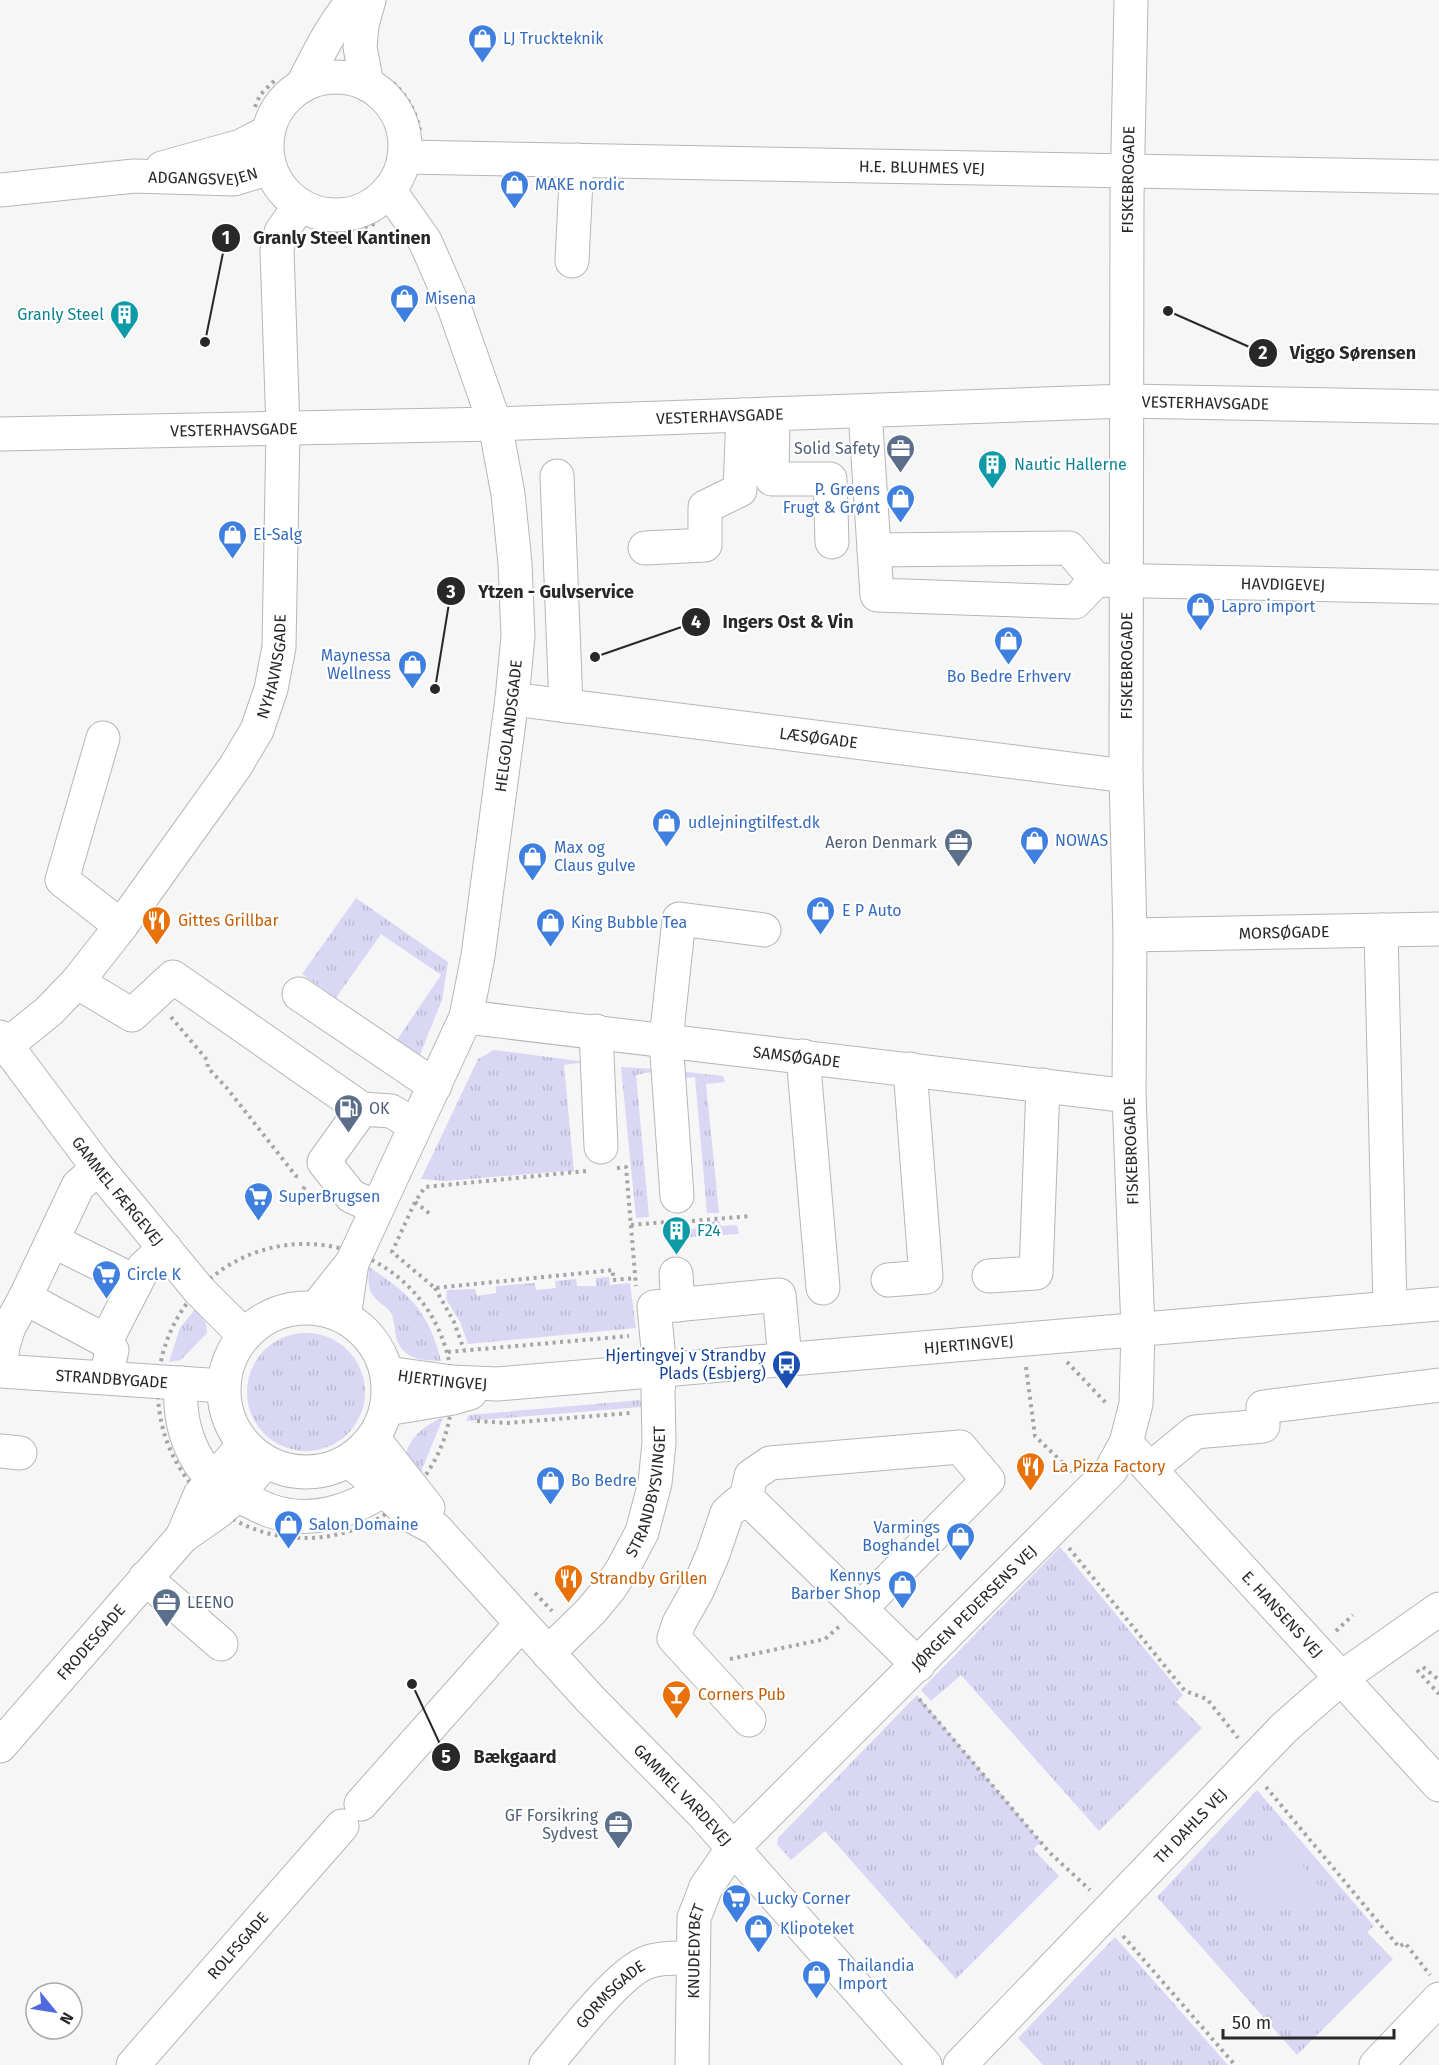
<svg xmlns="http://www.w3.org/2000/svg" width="1439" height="2065" font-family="'Fira Sans',sans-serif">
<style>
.grass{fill:url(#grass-tufts)}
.park{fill:#d9d7f4}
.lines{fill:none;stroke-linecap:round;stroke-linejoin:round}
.minor-casing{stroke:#b6b6b8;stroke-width:35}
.major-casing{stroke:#b6b6b8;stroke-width:35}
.path{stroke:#a5a5a6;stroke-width:4;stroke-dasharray:3 4.5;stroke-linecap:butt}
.minor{stroke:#fff;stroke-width:33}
.major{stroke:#fff;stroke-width:33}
.labels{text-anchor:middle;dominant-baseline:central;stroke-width:4.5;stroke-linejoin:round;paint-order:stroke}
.shop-label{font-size:16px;fill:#366cbe;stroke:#fff;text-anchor:start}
.street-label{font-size:16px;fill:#282829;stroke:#fff}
.culture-label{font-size:16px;fill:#0d838f;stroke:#fff;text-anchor:start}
.service-label{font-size:16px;fill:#4e5e75;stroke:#fff;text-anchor:end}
.food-label{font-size:16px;fill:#c56008;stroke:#fff;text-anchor:start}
.transit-label{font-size:16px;fill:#164399;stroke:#fff;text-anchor:end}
.leader{fill:none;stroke:#282829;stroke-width:2}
.callout-dot{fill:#282829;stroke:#fff;stroke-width:2}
.mark-label{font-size:18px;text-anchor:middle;font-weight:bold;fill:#fff}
.callout-label{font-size:18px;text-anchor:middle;font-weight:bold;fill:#282829;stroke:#fff;stroke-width:4.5;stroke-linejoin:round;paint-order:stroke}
</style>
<defs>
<pattern id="grass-tufts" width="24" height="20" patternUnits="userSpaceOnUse" patternTransform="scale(1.5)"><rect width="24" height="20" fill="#d9d7f4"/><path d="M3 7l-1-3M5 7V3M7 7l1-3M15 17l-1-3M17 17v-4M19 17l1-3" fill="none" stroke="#bab9d1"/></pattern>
</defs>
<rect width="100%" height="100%" fill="#f6f6f7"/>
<!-- grass -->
<path class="grass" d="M 356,898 L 448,962 L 442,1000 L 419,1057 L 397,1040 L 441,975 L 381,934 L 336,998 L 302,974 Z
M 494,1050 L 586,1062 L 564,1065 L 574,1172 L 564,1171 L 446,1181 L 421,1179 L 478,1059 Z
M 621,1067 L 656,1069 L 652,1072 L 636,1075 L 649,1217 L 636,1218 Z
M 677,1071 L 723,1076 L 725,1082 L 706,1084 L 719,1213 L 707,1213 L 695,1077 L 678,1079 Z
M 719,1221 L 721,1226 L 737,1225 L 739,1234 L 690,1237 L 691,1229 L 708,1227 L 709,1222 Z
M 369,1267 C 410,1294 429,1312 441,1361 C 422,1361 402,1359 396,1337 C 394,1327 395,1318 389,1310 C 386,1307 381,1304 378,1301 C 367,1291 368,1281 369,1267 Z
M 609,1277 L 610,1285 L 630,1283 L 636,1328 L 468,1344 L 460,1322 L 446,1299 L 447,1290 L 475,1289 L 477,1296 L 496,1293 L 496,1286 L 535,1283 L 536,1290 L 556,1288 L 555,1281 L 576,1279 L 577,1286 L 596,1286 L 596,1278 Z
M 195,1309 L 206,1323 L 207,1333 L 181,1360 L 169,1362 L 180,1328 Z
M247 1392a59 59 0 1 1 118 0a59 59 0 1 1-118 0Z
M 641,1400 L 642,1407 L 466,1421 L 469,1415 Z
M 443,1418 L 420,1474 L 406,1456 C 408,1438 427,1423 443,1418 Z
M 1060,1547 L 1183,1695 L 1176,1702 L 1202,1728 L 1099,1831 L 961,1675 L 931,1701 L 921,1690 Z
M 917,1695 L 1041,1842 L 1033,1849 L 1059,1876 L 956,1979 L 825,1831 L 791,1860 L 777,1844 L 778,1838 Z
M 1257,1790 L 1374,1926 L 1367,1932 L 1393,1959 L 1297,2055 L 1157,1897 Z
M 1115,1937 L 1228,2065 L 1043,2065 L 1018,2038 Z"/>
<!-- park -->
<path class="park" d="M 1283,1842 L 1326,1894 L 1302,1914 L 1284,1893 L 1265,1908 L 1239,1878 Z"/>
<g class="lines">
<defs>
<g id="minor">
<circle cx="336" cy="146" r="69"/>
<path d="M 367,84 L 360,47 L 362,25 L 369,0"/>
<path d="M 302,86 C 318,55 331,26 354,0"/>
<path id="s1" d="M 404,157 L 1439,177"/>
<path d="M 162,168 L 241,146 L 268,132"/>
<path id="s2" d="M 0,190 L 134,176 L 234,179 L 270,168"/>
<path d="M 572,261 L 577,160"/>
<path id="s3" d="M 865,411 L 877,595 L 1075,602 L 1096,580 L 1439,587"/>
<path d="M 773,414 L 772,479 L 830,479 L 832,542"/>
<path id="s4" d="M 0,434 L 495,424 L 1126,401 L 1439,407"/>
<path d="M 557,476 L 566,706"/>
<path d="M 645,548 L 705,545 L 705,507 L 740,490 L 743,415"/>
<path d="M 874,550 L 1069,548 L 1096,580"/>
<path id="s5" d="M 512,699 L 1126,776"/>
<path d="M 103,738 L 62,880 L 121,926"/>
<path d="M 1381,930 L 1390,1308"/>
<path id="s6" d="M 1130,935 L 1439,929"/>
<path d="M 77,982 L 132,1015 L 173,977 L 362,1109"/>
<path d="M 299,994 L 435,1086"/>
<path id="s7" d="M 466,1017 L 1129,1096"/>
<path d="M 596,1031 L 601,1147"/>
<path id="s8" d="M 0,1037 L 98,1168 L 199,1290 L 244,1335"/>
<path id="s9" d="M 7,1045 L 49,1011 L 77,982 L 121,926 L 235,767 L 257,730 L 271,689 L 279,647 L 283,429 L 277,250 L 281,232 L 300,205"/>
<path d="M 803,1056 L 823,1288"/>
<path d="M 677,1196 L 666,1040 L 679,919 L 764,930"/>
<path d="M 377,1208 L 351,1196 L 324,1162 L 362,1109 L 391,1111 L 415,1125"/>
<path d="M 53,1241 L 136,1282"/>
<path d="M 676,1274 L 678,1305"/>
<path d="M 989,1276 L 1036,1273 L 1043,1085"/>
<path d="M 888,1280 L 926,1277 L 910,1069"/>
<path d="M 25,1298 L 106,1341"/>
<path d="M 316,1308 L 351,1264"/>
<path id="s10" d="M 344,1317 L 352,1263 L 466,1017 L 478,956 L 512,699 L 518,636 L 515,563 L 508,494 L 495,424 L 454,307 L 425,241 L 389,190"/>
<path d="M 0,1368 L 3,1346 L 9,1327 L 25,1298 L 78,1186 L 98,1168"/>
<path id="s11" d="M 0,1371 L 223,1386"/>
<path d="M 106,1377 L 112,1350 L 106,1341 L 144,1267 L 165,1248"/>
<path d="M 181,1383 C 179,1410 184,1438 199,1462 C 203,1468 209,1474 213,1481"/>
<path d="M 373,1438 L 428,1508"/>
<path id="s12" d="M 1126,1443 L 1439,1785"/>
<path d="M 0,1451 L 20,1453"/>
<path id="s13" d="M 349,1461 L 384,1489 L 410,1515 L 436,1529 L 591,1700 L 702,1813 L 925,2065"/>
<path d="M 1150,1469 L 1195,1432 L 1263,1426 L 1263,1407 L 1439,1385"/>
<path d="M 237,1495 C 248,1500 259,1507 271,1511 C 309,1524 352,1512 384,1489"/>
<path d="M 745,1503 L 751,1476 L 770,1463 L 960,1447 L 988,1480 L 860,1609"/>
<path d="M 145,1578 L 221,1644"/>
<path id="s14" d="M 548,1653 L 591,1611 L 610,1588 L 623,1568 L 642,1532 L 655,1483 L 659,1443 L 658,1391 L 660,1370 L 654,1307 L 779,1295 L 785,1359"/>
<path d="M 749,1720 L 674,1638 L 679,1623 L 697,1591 L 713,1554 L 727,1513 L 738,1503 L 753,1504 L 918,1665"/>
<path d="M 361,1804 L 521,1624"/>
<path id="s15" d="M 133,2065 L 342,1826"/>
<path id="s16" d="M 546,2065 C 568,2040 621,1968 651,1961 C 664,1957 679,1958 692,1958"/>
<path id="s17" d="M 692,2065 L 694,1918 L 706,1887 L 733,1848 L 1111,1470 L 1126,1443 L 1136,1404 L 1138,1330 L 1129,1096 L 1130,935 L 1126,776 L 1127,199 L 1131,0"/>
<path id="s18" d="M 960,2065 L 1284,1728 L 1341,1678 L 1439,1609"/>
<path d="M 1376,2065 L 1439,1999"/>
</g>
<g id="major">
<circle cx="306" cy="1390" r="82"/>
<path id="s19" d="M 387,1373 L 452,1382 L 497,1384 L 1439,1304"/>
<path d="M 386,1409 L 453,1398 L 470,1393"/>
<path d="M 182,1537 L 200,1495 L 244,1445"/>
<path id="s20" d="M 0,1746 L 182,1537 L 219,1511 L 237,1495 L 265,1462"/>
</g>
</defs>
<!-- minor casing -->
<use href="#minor" class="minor-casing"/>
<!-- major casing -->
<use href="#major" class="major-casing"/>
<!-- path -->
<path class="path" d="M 393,83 C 407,95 416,112 420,130
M 255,107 L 260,95 L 275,80
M 313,231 C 339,235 355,232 379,222
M 171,1017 L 207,1060 L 208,1068 L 226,1087 L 296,1176 L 301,1177
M 617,1168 L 626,1167 L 636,1286
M 586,1171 L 425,1187 L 415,1202 L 392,1252 L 435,1288 L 613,1270 L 613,1280 L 636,1278
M 300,1196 L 306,1184
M 415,1202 L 430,1214
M 692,1221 L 751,1216
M 631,1225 L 666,1222
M158 1391a147 147 0 1 1 294 0a147 147 0 1 1-294 0Z
M 435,1288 L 454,1322 L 464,1350
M 448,1352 L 629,1336
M 1067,1362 L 1107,1404
M 1026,1367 L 1035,1436 L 1072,1472
M 477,1421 L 507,1423 L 631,1413
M 305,1473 L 318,1489
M 1069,1548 L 1185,1691 L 1207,1699 L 1238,1738
M 535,1593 L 552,1611
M 1336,1631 L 1353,1615
M 730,1659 L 825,1639 L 841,1625
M 1423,1667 L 1439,1680
M 1417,1670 L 1439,1694
M 919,1699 L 1049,1852 L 1090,1890
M 1266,1787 L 1399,1947 L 1405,1943 L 1430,1975
M 1123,1936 L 1235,2065"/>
<!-- minor -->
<use href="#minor" class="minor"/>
<!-- major -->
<use href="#major" class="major"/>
</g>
<!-- icons -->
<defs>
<symbol id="shop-pin" viewBox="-11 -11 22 30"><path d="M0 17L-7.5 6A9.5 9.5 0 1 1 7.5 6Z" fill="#3f7fe0" stroke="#fff"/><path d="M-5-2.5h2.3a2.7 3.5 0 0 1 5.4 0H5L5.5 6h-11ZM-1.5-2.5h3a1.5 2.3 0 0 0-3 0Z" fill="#fff"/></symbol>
<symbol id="building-pin" viewBox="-11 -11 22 30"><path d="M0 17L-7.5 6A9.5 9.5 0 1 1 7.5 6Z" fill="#0f9aa8" stroke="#fff"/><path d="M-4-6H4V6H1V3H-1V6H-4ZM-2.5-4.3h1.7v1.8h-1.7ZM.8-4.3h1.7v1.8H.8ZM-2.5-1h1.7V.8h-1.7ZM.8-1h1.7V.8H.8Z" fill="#fff"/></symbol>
<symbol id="office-pin" viewBox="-11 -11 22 30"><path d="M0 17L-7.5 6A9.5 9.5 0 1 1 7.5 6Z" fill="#5c6f8a" stroke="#fff"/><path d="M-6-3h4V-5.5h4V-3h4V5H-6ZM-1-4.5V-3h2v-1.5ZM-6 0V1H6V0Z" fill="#fff"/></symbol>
<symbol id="restaurant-pin" viewBox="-11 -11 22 30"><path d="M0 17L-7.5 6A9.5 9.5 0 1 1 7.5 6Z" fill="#e8710a" stroke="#fff"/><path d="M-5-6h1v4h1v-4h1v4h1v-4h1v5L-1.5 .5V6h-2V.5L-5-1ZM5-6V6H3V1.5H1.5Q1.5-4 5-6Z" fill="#fff"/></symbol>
<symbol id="fuel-pin" viewBox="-11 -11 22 30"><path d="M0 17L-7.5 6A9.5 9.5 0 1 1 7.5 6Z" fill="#5c6f8a" stroke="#fff"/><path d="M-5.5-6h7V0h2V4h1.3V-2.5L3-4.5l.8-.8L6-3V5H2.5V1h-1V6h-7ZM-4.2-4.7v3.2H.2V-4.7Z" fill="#fff"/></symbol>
<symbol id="supermarket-pin" viewBox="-11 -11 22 30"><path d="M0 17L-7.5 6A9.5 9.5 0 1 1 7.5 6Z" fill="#3f7fe0" stroke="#fff"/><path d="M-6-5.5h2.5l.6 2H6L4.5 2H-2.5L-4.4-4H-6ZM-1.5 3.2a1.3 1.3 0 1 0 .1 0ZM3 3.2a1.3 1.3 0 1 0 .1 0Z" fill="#fff"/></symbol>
<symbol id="bus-pin" viewBox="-11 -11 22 30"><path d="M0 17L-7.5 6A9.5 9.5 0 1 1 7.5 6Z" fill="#1a4fb4" stroke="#fff"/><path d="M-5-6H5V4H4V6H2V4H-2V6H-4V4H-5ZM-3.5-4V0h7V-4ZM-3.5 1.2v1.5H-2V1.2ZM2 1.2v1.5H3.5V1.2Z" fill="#fff"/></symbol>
<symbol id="bar-pin" viewBox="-11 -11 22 30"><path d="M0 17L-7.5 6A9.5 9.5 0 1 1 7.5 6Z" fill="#e8710a" stroke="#fff"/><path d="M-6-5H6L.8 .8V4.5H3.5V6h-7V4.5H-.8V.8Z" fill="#fff"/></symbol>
</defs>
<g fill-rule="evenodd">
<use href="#shop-pin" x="466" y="22" width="33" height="45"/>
<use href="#shop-pin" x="498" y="168" width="33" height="45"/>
<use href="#shop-pin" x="388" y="282" width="33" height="45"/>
<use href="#building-pin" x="108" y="298" width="33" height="45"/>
<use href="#office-pin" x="884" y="432" width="33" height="45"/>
<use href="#building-pin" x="976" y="448" width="33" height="45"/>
<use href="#shop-pin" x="884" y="482" width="33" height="45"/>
<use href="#shop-pin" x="216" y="518" width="33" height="45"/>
<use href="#shop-pin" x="1184" y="590" width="33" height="45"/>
<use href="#shop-pin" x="992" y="624" width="33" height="45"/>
<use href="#shop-pin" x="396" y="648" width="33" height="45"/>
<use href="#shop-pin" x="650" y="806" width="33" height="45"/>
<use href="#shop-pin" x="1018" y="824" width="33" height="45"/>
<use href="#office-pin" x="942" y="826" width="33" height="45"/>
<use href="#shop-pin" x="516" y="840" width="33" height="45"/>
<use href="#shop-pin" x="804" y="894" width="33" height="45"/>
<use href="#restaurant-pin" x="140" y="904" width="33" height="45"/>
<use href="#shop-pin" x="534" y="906" width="33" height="45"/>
<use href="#fuel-pin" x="332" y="1092" width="33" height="45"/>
<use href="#supermarket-pin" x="242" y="1180" width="33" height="45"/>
<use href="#building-pin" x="660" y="1214" width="33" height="45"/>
<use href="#supermarket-pin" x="90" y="1258" width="33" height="45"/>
<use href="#bus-pin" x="770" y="1348" width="33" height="45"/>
<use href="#restaurant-pin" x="1014" y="1450" width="33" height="45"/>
<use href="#shop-pin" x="534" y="1464" width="33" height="45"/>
<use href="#shop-pin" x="272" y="1508" width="33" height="45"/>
<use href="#shop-pin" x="944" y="1520" width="33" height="45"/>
<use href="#restaurant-pin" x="552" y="1562" width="33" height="45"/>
<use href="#shop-pin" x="886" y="1568" width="33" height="45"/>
<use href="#office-pin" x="150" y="1586" width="33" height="45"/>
<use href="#bar-pin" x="660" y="1678" width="33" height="45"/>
<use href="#office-pin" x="602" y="1808" width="33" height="45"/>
<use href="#supermarket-pin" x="720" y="1882" width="33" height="45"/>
<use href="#shop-pin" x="742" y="1912" width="33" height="45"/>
<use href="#shop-pin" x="800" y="1958" width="33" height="45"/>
</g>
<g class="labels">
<!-- shop labels -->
<g class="shop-label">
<text x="503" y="38">LJ Truckteknik</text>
<text x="535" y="184">MAKE nordic</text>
<text x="425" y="298">Misena</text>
<text x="880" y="489" text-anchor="end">P. Greens<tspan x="880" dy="18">Frugt &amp; Grønt</tspan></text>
<text x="253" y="534">El-Salg</text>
<text x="1221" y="606">Lapro import</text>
<text x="391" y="655" text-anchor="end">Maynessa<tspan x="391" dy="18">Wellness</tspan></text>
<text x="1009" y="676" text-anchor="middle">Bo Bedre Erhverv</text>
<text x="688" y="822">udlejningtilfest.dk</text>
<text x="1055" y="840">NOWAS</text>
<text x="554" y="847">Max og<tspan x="554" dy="18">Claus gulve</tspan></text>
<text x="842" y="910">E P Auto</text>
<text x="571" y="922">King Bubble Tea</text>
<text x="279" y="1196">SuperBrugsen</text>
<text x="127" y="1274">Circle K</text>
<text x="571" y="1480">Bo Bedre</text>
<text x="309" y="1524">Salon Domaine</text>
<text x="940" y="1527" text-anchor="end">Varmings<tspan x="940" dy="18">Boghandel</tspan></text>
<text x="881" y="1575" text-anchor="end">Kennys<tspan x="881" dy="18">Barber Shop</tspan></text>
<text x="757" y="1898">Lucky Corner</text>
<text x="780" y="1928">Klipoteket</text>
<text x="838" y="1965">Thailandia<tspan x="838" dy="18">Import</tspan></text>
</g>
<!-- street labels -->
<g class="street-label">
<text stroke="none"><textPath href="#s1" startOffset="518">H.E. BLUHMES VEJ</textPath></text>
<text stroke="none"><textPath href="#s2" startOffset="204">ADGANGSVEJEN</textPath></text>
<text stroke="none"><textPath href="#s17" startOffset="2058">FISKEBROGADE</textPath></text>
<text stroke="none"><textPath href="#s4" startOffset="1206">VESTERHAVSGADE</textPath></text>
<text stroke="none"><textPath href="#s4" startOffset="720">VESTERHAVSGADE</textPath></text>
<text stroke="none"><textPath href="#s4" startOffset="234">VESTERHAVSGADE</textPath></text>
<text stroke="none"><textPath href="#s3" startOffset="600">HAVDIGEVEJ</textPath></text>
<text stroke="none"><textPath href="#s17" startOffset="1572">FISKEBROGADE</textPath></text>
<text stroke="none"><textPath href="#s9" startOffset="470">NYHAVNSGADE</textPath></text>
<text stroke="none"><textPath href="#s10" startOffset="620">HELGOLANDSGADE</textPath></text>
<text stroke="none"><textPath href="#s5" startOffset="309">LÆSØGADE</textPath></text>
<text stroke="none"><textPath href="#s6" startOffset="154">MORSØGADE</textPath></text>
<text stroke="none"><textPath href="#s7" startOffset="333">SAMSØGADE</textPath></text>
<text transform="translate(1131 1151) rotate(-92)">FISKEBROGADE</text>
<text stroke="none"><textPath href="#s8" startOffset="194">GAMMEL FÆRGEVEJ</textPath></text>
<text stroke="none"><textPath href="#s19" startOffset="584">HJERTINGVEJ</textPath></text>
<text stroke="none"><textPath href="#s11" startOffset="112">STRANDBYGADE</textPath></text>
<text stroke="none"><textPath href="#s19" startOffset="56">HJERTINGVEJ</textPath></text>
<text stroke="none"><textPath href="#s14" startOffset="195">STRANDBYSVINGET</textPath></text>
<text stroke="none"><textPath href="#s17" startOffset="568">JØRGEN PEDERSENS VEJ</textPath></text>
<text stroke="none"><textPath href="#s12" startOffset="232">E. HANSENS VEJ</textPath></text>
<text stroke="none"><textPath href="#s20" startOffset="138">FRODESGADE</textPath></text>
<text stroke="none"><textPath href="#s13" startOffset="474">GAMMEL VARDEVEJ</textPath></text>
<text stroke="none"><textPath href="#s18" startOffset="332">TH DAHLS VEJ</textPath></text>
<text stroke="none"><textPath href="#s15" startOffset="159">ROLFSGADE</textPath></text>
<text stroke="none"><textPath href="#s17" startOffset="114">KNUDEDYBET</textPath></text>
<text stroke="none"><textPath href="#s16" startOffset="96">GORMSGADE</textPath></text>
</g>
<!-- culture labels -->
<g class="culture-label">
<text x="104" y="314" text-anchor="end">Granly Steel</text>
<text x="1014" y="464">Nautic Hallerne</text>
<text x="697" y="1230">F24</text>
</g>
<!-- service labels -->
<g class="service-label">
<text x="880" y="448">Solid Safety</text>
<text x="937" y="842">Aeron Denmark</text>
<text x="369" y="1108" text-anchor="start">OK</text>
<text x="187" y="1602" text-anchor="start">LEENO</text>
<text x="598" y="1815">GF Forsikring<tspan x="598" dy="18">Sydvest</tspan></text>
</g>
<!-- food labels -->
<g class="food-label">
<text x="178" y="920">Gittes Grillbar</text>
<text x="1052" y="1466">La Pizza Factory</text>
<text x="590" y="1578">Strandby Grillen</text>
<text x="698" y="1694">Corners Pub</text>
</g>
<!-- transit labels -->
<g class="transit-label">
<text x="766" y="1355">Hjertingvej v Strandby<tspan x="766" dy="18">Plads (Esbjerg)</tspan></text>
</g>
</g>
<!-- callouts -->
<path class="leader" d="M205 342L226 238M1168 311L1263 353M435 689L451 591M595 657L696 622M412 1684L446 1757"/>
<g class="callout-dot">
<circle cx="205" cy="342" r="6"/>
<circle cx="1168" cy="311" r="6"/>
<circle cx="435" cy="689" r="6"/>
<circle cx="595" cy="657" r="6"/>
<circle cx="412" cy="1684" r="6"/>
<circle cx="226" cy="238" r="15"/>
<circle cx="1263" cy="353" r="15"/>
<circle cx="451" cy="591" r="15"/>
<circle cx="696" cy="622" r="15"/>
<circle cx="446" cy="1757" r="15"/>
</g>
<g class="mark-label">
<text x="226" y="244">1</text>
<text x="1263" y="359">2</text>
<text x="451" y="598">3</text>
<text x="696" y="628">4</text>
<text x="446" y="1763">5</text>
</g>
<g class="callout-label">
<text x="342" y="244">Granly Steel Kantinen</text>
<text x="1353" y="359">Viggo Sørensen</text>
<text x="556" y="598">Ytzen - Gulvservice</text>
<text x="788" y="628">Ingers Ost &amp; Vin</text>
<text x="515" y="1763">Bækgaard</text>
</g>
<!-- north arrow -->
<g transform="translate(54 2011) rotate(120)"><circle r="28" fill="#ffffff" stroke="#a9a9a9" stroke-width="1.5"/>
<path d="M0-4.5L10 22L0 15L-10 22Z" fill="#5169de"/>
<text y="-9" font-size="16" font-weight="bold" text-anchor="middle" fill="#282829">N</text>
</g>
<!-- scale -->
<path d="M1223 2029v9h171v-9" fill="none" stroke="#282829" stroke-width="3"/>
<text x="1232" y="2029" font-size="18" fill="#282829" stroke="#ffffff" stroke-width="4.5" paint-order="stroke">50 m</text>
</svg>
